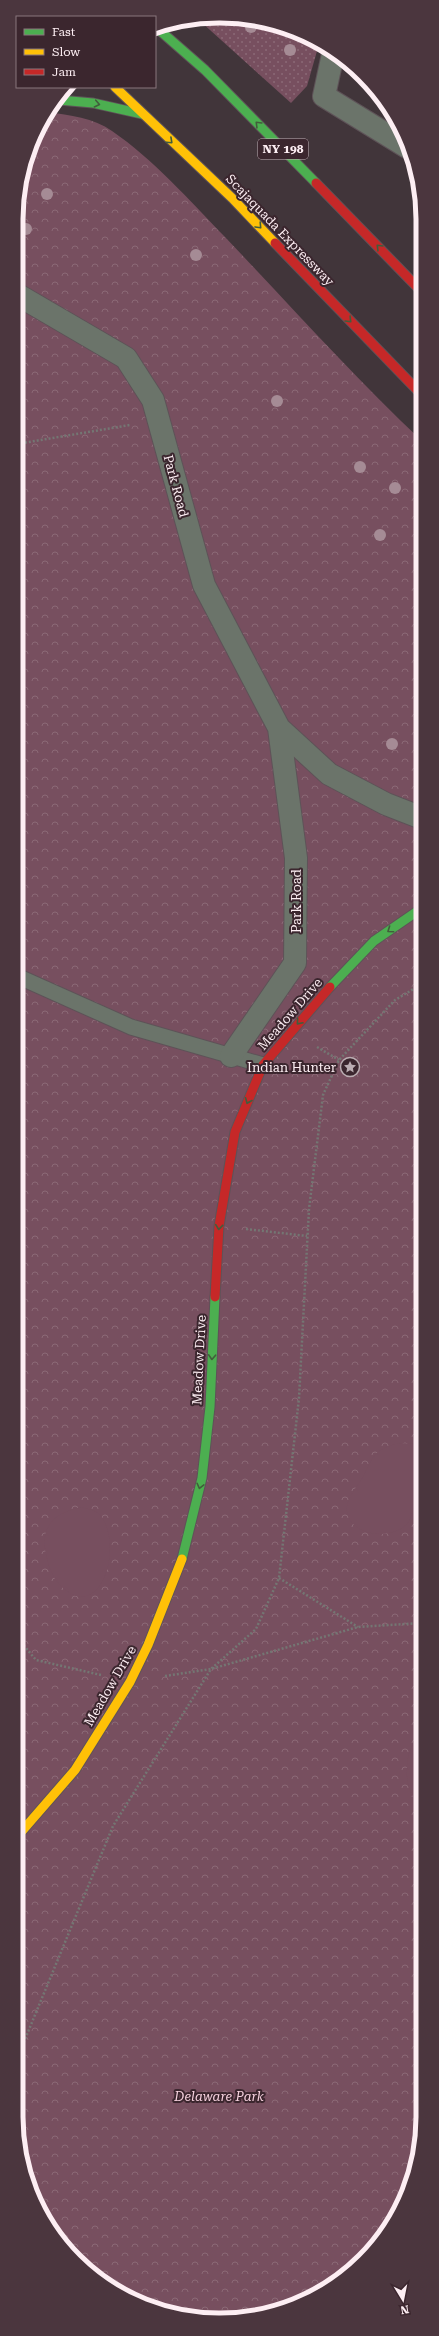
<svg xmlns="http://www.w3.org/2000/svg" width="439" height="2336" font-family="'Roboto Serif',serif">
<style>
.grass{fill:url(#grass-dots)}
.park{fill:url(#park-crowns)}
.pitch{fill:#774f5f}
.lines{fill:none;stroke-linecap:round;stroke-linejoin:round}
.lane-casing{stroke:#5e5358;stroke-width:17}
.street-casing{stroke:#5e5358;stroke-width:24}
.fast-casing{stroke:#5e5358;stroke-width:11}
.slow-casing{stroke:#5e5358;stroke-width:11}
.jam-casing{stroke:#5e5358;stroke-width:11}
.path{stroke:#747673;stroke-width:2.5;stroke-dasharray:2 2;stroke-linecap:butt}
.lane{stroke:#6b746a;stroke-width:15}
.street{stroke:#6b746a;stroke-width:22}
.fast{stroke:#4caf50;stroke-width:9}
.slow{stroke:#ffc107;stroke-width:9}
.jam{stroke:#c62828;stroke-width:9}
.tree{fill:#a58b95}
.oneway{stroke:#425d3c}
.labels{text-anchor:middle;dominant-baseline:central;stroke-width:4;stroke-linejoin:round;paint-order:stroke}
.shield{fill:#3b262e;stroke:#c3b2b8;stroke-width:1}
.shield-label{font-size:12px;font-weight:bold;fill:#fdeef3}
.street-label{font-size:13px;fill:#fdeef3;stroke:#3b262e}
.poi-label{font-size:13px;fill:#fdeef3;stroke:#3b262e;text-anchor:end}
.park-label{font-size:13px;font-style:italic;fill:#f7d2df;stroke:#3b262e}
.rim{fill:none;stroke:#fdeef3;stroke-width:5}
</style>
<defs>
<pattern id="grass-dots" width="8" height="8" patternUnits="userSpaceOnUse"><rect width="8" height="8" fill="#774f5f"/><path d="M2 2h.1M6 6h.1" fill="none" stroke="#8b6976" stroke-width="1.8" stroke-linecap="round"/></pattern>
<pattern id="park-crowns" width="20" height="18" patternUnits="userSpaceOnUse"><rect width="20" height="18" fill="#774f5f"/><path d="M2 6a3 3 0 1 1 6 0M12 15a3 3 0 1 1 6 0" fill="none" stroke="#8b6976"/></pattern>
</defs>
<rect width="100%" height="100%" fill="#41353a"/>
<!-- grass -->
<path class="grass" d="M 246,18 L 309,37 L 319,44 L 307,86 L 291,103 L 200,21 Z"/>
<!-- park -->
<path class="park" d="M 48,112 C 69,115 94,118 112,131 C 153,159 189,200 224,236 C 290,305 353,376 422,441 L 421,2143 L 396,2218 L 354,2270 L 285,2309 L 206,2320 L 141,2304 L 75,2260 L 31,2194 L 16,2116 L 18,193 L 43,118 Z"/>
<!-- pitch -->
<path class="pitch" d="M 398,1443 L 417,1444 L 422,1446 C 422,1460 425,1483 422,1495 C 421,1500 416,1505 414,1509 C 412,1513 410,1521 406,1525 C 387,1542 344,1534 347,1506 C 349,1496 357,1486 363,1477 C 374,1456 372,1451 398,1443 Z
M 81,1507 C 86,1509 93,1509 98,1513 C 124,1537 105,1619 67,1591 C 57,1584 51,1574 48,1562 C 38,1530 50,1514 81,1507 Z
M 422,1733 L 422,1808 C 419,1804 414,1799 412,1795 C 403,1778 405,1746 422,1733 Z"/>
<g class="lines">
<defs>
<path id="lane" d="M 17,976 L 131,1027 L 263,1065"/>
<path id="street" d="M 333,54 L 324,96 L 407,147
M 18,295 L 126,358 L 153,400 L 204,585 L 279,728 L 296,858 L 295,963 L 231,1056
M 279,728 L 329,774 L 386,804 L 422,818"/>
<path id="fast" d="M 157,28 L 205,70 L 316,183
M 59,100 L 93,103 L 142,114
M 330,987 L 374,941 L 422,908
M 182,1559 L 202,1478 L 210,1407 L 215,1297"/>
<path id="slow" d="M 115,87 L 232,198 L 275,243
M 16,1838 L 75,1770 L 130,1682 L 148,1645 L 182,1559"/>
<path id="jam" d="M 316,183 L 422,292
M 275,243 L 422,395
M 215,1297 L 219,1226 L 235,1132 L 263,1065 L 330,987"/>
</defs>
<!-- lane casing -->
<use href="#lane" class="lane-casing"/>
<!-- street casing -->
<use href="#street" class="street-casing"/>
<!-- fast casing -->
<use href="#fast" class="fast-casing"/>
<!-- slow casing -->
<use href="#slow" class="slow-casing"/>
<!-- jam casing -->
<use href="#jam" class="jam-casing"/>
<!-- path -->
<path class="path" d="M 17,444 L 130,425
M 317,1047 L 339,1060
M 246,1229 L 307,1236
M 279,1578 L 358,1627
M 16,1636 L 36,1660 L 101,1675
M 165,1676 L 211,1669 L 358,1627 L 422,1623
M 16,2061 L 113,1826 L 211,1669 L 256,1629 L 279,1578 L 299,1398 L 309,1209 L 323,1095 L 339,1060 L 395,1000 L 422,984"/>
<!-- lane -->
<use href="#lane" class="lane"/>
<!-- street -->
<use href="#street" class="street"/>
<!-- fast -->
<use href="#fast" class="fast"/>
<!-- slow -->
<use href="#slow" class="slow"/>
<!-- jam -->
<use href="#jam" class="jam"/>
</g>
<!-- trees -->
<g class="tree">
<circle cx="251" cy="27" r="6"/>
<circle cx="290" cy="50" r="6"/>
<circle cx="47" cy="194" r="6"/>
<circle cx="26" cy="229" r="6"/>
<circle cx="196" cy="255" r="6"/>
<circle cx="277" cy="401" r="6"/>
<circle cx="360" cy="467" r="6"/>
<circle cx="395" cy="488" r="6"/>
<circle cx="380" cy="535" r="6"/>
<circle cx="392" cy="744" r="6"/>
</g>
<!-- one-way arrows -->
<defs><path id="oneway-chevron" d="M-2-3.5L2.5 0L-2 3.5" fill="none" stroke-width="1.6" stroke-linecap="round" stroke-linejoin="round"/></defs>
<g class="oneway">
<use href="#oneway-chevron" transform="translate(97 104) rotate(12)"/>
<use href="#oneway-chevron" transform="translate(258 124) rotate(-135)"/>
<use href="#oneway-chevron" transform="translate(170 141) rotate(43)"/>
<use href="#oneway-chevron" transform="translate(259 226) rotate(47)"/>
<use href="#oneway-chevron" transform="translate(379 247) rotate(-135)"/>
<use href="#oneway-chevron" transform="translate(349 320) rotate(46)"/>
<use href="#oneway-chevron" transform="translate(390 930) rotate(145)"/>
<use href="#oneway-chevron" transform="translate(299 1022) rotate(131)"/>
<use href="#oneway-chevron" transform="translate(248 1101) rotate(113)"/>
<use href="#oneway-chevron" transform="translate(219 1227) rotate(96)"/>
<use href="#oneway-chevron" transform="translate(212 1357) rotate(93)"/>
<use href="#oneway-chevron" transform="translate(200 1486) rotate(104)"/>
</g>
<!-- icons -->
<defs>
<symbol id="sight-ring" viewBox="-11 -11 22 22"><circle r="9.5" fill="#3b262e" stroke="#bbadb2" stroke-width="1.5"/><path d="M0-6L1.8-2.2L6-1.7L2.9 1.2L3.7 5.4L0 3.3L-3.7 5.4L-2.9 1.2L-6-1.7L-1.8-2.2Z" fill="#bbadb2"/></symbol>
</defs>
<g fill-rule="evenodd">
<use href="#sight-ring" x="339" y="1056" width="22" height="22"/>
</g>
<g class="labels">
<!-- shield labels -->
<rect class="shield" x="258" y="139" width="50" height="20" rx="3"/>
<g class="shield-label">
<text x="283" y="149">NY 198</text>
</g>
<!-- street labels -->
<g class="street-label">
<text transform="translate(280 230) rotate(46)">Scajaquada Expressway</text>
<text transform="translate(176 486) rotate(75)">Park Road</text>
<text transform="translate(296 901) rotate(-90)">Park Road</text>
<text transform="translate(290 1014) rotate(-49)">Meadow Drive</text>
<text transform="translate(199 1360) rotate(-87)">Meadow Drive</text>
<text transform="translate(110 1686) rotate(-60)">Meadow Drive</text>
</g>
<!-- poi labels -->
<g class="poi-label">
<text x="336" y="1067">Indian Hunter</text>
</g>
<!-- park labels -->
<g class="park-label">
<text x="219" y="2096">Delaware Park</text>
</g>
</g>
<!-- crop -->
<path d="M0 0H439V2336H0ZM219 23H220A196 196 0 0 1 416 219V2117A196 196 0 0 1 220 2313H219A196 196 0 0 1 23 2117V219A196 196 0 0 1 219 23Z" fill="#4b363e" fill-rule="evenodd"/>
<path class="rim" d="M219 23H220A196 196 0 0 1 416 219V2117A196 196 0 0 1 220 2313H219A196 196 0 0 1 23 2117V219A196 196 0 0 1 219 23Z"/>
<!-- legend -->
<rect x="16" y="16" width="140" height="72" fill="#3b262e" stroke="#89767d"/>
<rect x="24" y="29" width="20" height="6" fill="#4caf50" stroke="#89767d"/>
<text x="52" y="36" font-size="12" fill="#fdeef3">Fast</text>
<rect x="24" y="49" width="20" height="6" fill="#ffc107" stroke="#89767d"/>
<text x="52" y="56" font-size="12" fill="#fdeef3">Slow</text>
<rect x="24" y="69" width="20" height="6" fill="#c62828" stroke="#89767d"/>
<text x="52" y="76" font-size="12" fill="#fdeef3">Jam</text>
<!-- north arrow -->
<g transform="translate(403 2300) rotate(170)" stroke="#3b262e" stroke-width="3" paint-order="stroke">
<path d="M0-3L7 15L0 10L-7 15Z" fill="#fdeef3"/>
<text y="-6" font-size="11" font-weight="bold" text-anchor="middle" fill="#fdeef3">N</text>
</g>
</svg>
